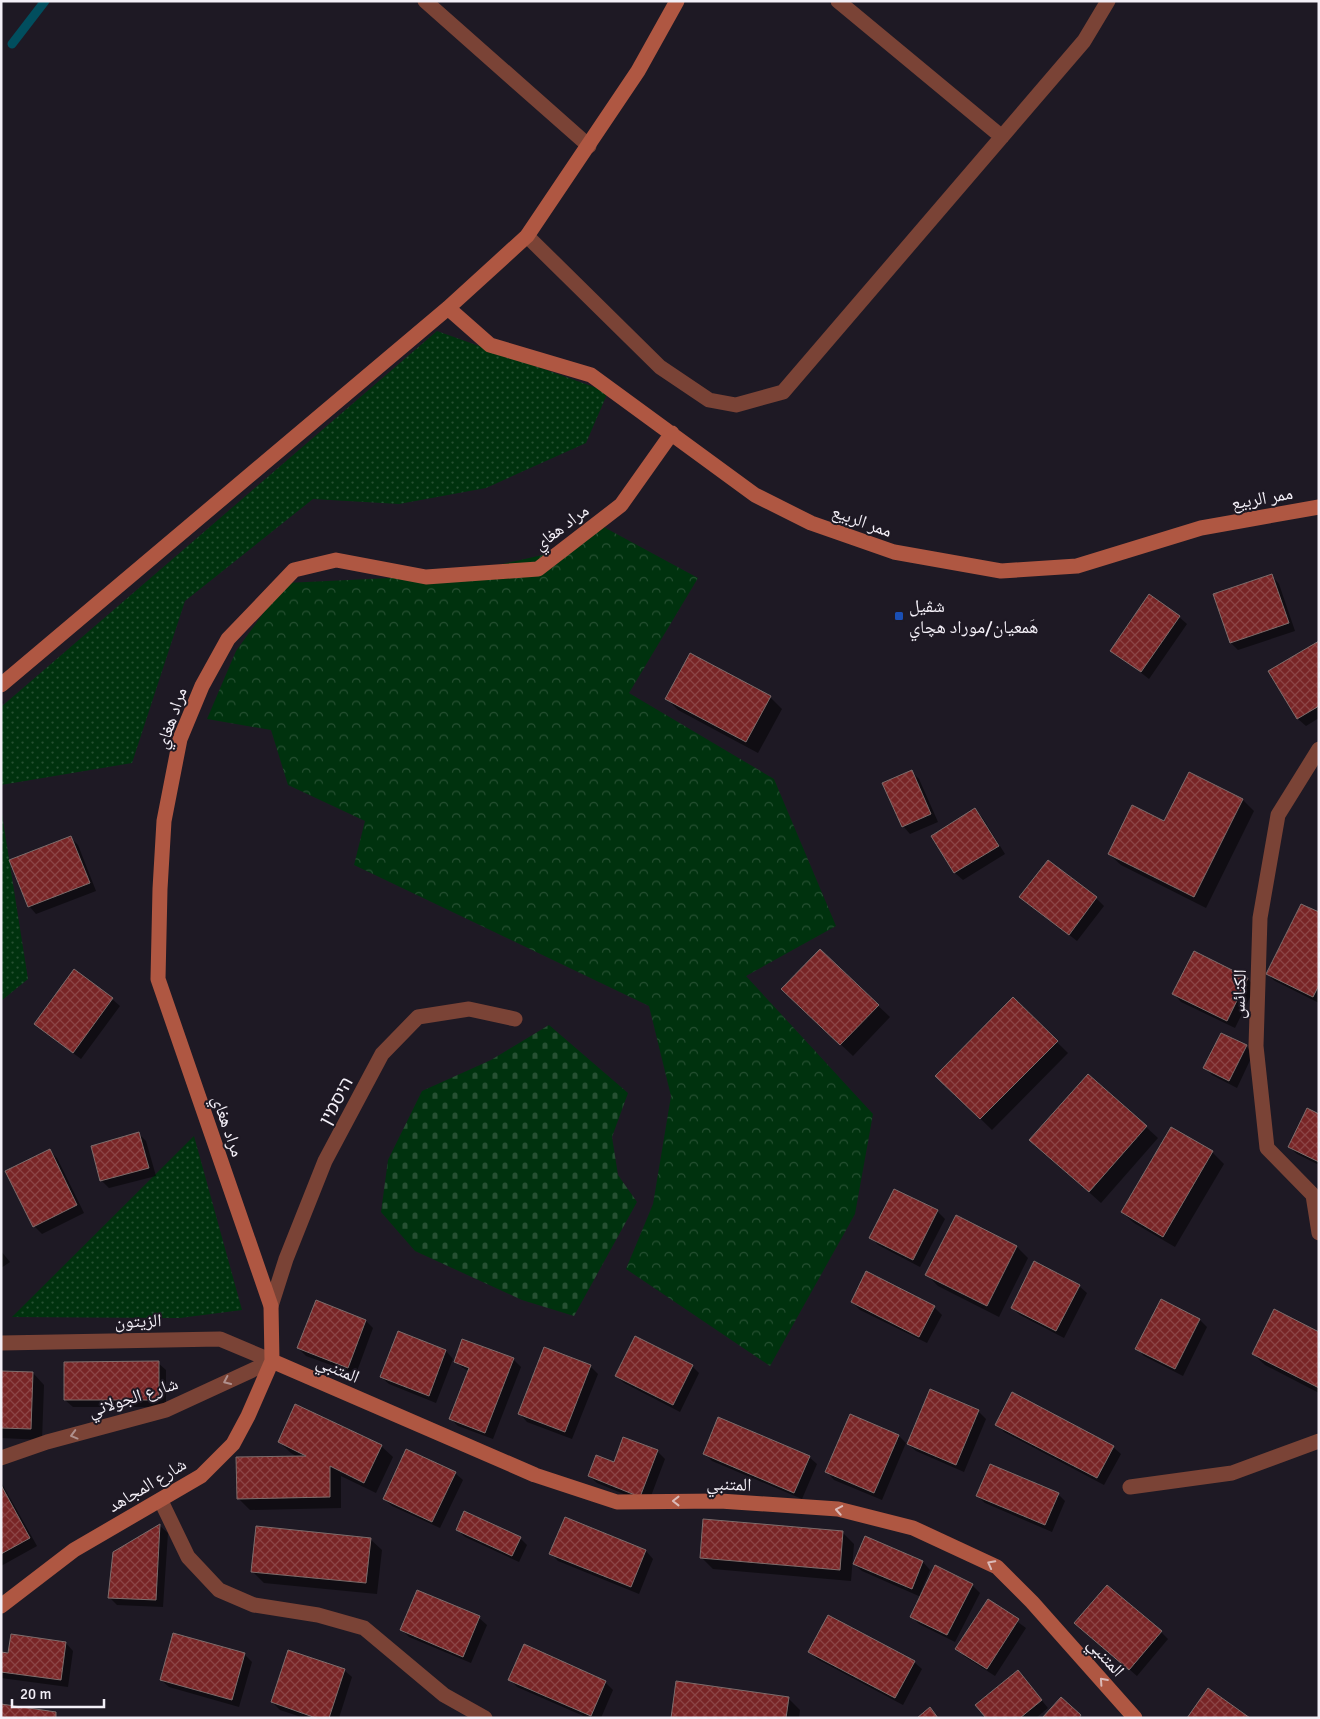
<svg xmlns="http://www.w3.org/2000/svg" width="1320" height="1719" font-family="Signika,'Noto Naskh Arabic','Noto Sans Hebrew',sans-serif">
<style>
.grass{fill:url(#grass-dots)}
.forest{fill:url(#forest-crowns)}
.cemetery{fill:url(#cemetery-stones)}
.shadow{fill:#0007}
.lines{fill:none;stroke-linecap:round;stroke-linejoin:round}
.stream{stroke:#014e5e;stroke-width:9}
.building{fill:url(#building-cross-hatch);stroke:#7d6c6b}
.lane{stroke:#7a4336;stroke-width:15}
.street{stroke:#7a4336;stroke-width:15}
.secondary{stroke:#af5742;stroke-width:15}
.oneway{stroke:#b0908d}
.oneway2{stroke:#dbbab8}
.transit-dot{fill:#1a4fb4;stroke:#1e1924;stroke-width:2}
.labels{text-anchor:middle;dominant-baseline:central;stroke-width:4;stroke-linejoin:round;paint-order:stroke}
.street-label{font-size:18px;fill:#f3eff7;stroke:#1e1924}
.poi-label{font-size:18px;fill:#f3eff7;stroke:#1e1924;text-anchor:start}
</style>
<defs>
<pattern id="grass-dots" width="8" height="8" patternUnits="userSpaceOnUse" patternTransform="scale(1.25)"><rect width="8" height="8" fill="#00320e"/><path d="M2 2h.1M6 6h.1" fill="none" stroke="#265032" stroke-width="1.8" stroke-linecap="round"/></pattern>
<pattern id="forest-crowns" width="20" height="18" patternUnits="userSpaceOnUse" patternTransform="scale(1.25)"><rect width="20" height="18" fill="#00320e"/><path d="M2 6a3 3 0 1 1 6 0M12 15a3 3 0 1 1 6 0" fill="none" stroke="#265032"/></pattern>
<pattern id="cemetery-stones" width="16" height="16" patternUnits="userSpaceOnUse" patternTransform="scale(1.25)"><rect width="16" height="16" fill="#00320e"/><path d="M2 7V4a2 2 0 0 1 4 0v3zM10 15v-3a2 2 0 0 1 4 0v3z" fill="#265032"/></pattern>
<pattern id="building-cross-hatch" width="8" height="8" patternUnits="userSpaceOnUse" patternTransform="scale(1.25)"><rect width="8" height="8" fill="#782526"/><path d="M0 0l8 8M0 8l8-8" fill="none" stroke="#8c4546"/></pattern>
</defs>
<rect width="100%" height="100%" fill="#1e1924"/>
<!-- grass -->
<path class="grass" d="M 437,331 L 608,392 L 586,443 L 486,488 L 399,504 L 313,499 L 185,601 L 132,763 L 1,785 L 1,707 Z
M 1,808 L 28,979 L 1,1001 Z
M 194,1136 L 242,1310 L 180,1318 L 12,1317 Z"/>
<!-- forest -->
<path class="forest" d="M 600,525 L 698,578 L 629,693 L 774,779 L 836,926 L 746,976 L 873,1114 L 855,1214 L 770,1366 L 626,1269 L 653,1204 L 671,1096 L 649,1006 L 354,865 L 365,821 L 288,785 L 271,730 L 207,719 L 236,651 L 285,583 L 454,575 L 547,554 Z"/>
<!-- cemetery -->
<path class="cemetery" d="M 549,1025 L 628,1093 L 612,1137 L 618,1175 L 637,1202 L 574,1316 L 522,1300 L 415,1251 L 381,1212 L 388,1160 L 422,1091 L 491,1060 Z"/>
<!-- shadow -->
<path class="shadow" d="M 1272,576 L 1279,584 L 1295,631 L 1238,650 L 1231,643 Z
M 1179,617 L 1187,624 L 1149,679 L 1112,650 Z
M 1319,642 L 1319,718 L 1306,726 L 1298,719 L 1270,672 Z
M 770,697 L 782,709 L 758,753 L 678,710 L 667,699 Z
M 912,772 L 919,779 L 938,822 L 910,834 L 903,826 Z
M 1189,774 L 1243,800 L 1254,811 L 1206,908 L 1121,865 L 1109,854 L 1165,822 Z
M 975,810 L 982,817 L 1005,854 L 963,880 L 955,873 L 932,836 Z
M 71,838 L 78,845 L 96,891 L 36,914 L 29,906 Z
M 1021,897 L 1096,898 L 1104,906 L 1077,941 Z
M 1319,914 L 1319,1003 L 1275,981 L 1267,974 Z
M 820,951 L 890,1017 L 853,1056 L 794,1000 Z
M 1194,953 L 1248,979 L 1255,987 L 1235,1028 L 1181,1002 L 1174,994 Z
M 112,999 L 120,1006 L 81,1059 L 35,1024 Z
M 1013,999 L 1068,1053 L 992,1130 L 937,1076 Z
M 1246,1046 L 1253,1054 L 1237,1088 L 1212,1075 L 1205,1068 Z
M 1319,1115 L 1319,1165 L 1297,1154 L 1289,1147 Z
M 1146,1127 L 1158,1138 L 1101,1203 L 1031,1140 Z
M 1171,1128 L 1212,1152 L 1224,1164 L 1175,1247 L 1134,1223 L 1122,1212 Z
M 139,1134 L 146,1141 L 156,1176 L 109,1188 L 102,1181 L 92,1146 Z
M 50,1151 L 57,1158 L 84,1213 L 42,1234 L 34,1226 Z
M 937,1211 L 945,1219 L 920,1267 L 878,1245 L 871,1237 Z
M 957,1217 L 1017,1247 L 1028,1258 L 999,1317 L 938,1286 L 927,1275 Z
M 1,1251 L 10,1262 L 1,1268 Z
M 1079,1286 L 1087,1293 L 1064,1338 L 1020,1315 L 1012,1308 Z
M 1161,1301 L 1200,1320 L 1207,1327 L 1183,1376 L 1144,1356 L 1137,1349 Z
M 852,1302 L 934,1307 L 942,1315 L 927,1343 L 860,1310 Z
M 366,1321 L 373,1328 L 356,1374 L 306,1356 L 298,1348 Z
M 398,1333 L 446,1351 L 453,1359 L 436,1403 L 389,1384 L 381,1377 Z
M 1319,1333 L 1319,1393 L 1265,1365 L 1253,1354 Z
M 513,1359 L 521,1367 L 493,1439 L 458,1426 L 451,1419 L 469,1372 L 455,1362 Z
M 158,1363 L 166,1370 L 166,1407 L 73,1407 L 65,1400 Z
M 590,1366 L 598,1374 L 572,1439 L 527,1422 L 520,1414 Z
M 692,1366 L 699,1373 L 680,1412 L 624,1383 L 616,1376 Z
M 1,1372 L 33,1373 L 44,1385 L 42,1440 L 1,1438 Z
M 978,1411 L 986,1419 L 964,1472 L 916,1451 L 908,1444 Z
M 997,1424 L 1113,1447 L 1121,1454 L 1104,1485 L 1004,1432 Z
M 899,1436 L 906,1443 L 882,1500 L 834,1480 L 827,1472 Z
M 279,1442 L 381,1446 L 393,1457 L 376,1493 L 341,1476 L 341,1508 L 250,1510 L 238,1498 L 298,1457 L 291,1453 Z
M 657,1451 L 665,1459 L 648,1504 L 597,1483 L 589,1476 L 614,1464 Z
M 704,1453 L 809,1457 L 817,1464 L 802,1499 L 712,1461 Z
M 455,1473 L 463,1480 L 440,1528 L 392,1506 L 384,1499 Z
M 1,1482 L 37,1546 L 1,1566 Z
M 1058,1494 L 1065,1501 L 1052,1532 L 985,1503 L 977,1496 Z
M 565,1518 L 646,1551 L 653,1559 L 639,1594 L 558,1561 L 551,1554 Z
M 160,1526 L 168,1533 L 163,1607 L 117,1605 L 109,1597 L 115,1553 Z
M 457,1530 L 520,1538 L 527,1545 L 519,1562 L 465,1537 Z
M 842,1532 L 854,1544 L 851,1581 L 713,1569 L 701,1557 Z
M 865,1538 L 923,1562 L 930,1570 L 920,1594 L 972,1585 L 980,1593 L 955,1642 L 919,1624 L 911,1616 L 921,1597 L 862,1571 L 854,1564 Z
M 370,1539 L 382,1550 L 377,1594 L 264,1583 L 253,1572 Z
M 418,1591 L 479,1618 L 487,1625 L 471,1663 L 409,1637 L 401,1629 Z
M 988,1600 L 1026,1628 L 995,1676 L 964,1656 L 957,1649 Z
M 1076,1623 L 1161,1632 L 1168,1639 L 1137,1676 Z
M 66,1643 L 73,1651 L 68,1687 L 1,1678 L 1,1653 L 9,1654 Z
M 810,1652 L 914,1662 L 922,1669 L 903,1705 L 817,1659 Z
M 244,1654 L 252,1662 L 239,1707 L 169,1687 L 161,1680 Z
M 344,1670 L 352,1677 L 339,1718 L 304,1718 L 280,1710 L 272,1702 Z
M 510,1679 L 605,1682 L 613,1690 L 601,1718 L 588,1718 L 517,1687 Z
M 1025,1680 L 1048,1708 L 1036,1718 L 987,1718 Z
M 788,1698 L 800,1710 L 799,1718 L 672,1718 Z"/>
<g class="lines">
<!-- stream -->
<path class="stream" d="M 12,44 L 45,1"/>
</g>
<!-- building -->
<path class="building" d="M 1272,574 L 1289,623 L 1230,643 L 1213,594 Z
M 1149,594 L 1180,616 L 1141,672 L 1110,651 Z
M 1319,641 L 1319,706 L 1297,719 L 1268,671 Z
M 690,653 L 771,696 L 746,742 L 665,699 Z
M 912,770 L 931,814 L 902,827 L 882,783 Z
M 1189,772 L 1243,799 L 1194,897 L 1108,854 L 1132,805 L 1164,821 Z
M 975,808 L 999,846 L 954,873 L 931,836 Z
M 71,836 L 90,883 L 28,907 L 9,860 Z
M 1048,860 L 1097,897 L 1069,935 L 1019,897 Z
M 1301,904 L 1319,912 L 1319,985 L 1313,997 L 1266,974 Z
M 820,949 L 879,1005 L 840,1045 L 781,989 Z
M 1194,951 L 1248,978 L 1227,1021 L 1172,994 Z
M 74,969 L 113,998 L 73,1053 L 34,1024 Z
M 1013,997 L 1058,1041 L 980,1119 L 935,1076 Z
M 1221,1033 L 1247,1045 L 1229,1081 L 1203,1068 Z
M 1088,1074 L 1147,1126 L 1089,1192 L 1029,1140 Z
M 1307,1108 L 1319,1114 L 1319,1162 L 1288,1147 Z
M 1171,1127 L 1213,1151 L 1163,1237 L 1121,1212 Z
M 139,1132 L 149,1168 L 100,1181 L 91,1146 Z
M 50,1149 L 77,1205 L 33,1227 L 5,1171 Z
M 894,1189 L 938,1210 L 913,1260 L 869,1238 Z
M 956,1215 L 1017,1246 L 987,1306 L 925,1275 Z
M 1034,1261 L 1080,1285 L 1056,1331 L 1011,1308 Z
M 866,1271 L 935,1306 L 919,1337 L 851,1302 Z
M 1161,1299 L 1200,1319 L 1175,1369 L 1135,1349 Z
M 316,1300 L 366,1320 L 348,1368 L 297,1348 Z
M 1274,1309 L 1319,1332 L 1319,1388 L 1252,1354 Z
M 398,1331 L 446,1350 L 429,1396 L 380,1377 Z
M 635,1336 L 693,1365 L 673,1405 L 615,1376 Z
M 462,1339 L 514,1358 L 485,1433 L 449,1419 L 469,1368 L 454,1362 Z
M 544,1347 L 591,1365 L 565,1432 L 518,1414 Z
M 159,1361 L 159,1400 L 64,1400 L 64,1362 Z
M 1,1371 L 33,1372 L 31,1429 L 1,1428 Z
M 930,1389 L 979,1410 L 956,1465 L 907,1444 Z
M 1012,1392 L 1114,1446 L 1097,1478 L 995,1425 Z
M 295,1404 L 382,1445 L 364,1483 L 330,1466 L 330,1497 L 237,1499 L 236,1457 L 306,1456 L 278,1442 Z
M 850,1414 L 899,1435 L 874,1493 L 825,1472 Z
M 718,1417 L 810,1456 L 794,1493 L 703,1454 Z
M 623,1437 L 658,1450 L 640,1497 L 588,1476 L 596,1455 L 614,1462 Z
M 406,1449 L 456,1472 L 432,1522 L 383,1499 Z
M 990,1464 L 1059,1493 L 1045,1525 L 976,1496 Z
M 1,1485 L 30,1538 L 1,1554 Z
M 464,1511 L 521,1537 L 512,1556 L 456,1530 Z
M 565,1517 L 646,1550 L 631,1587 L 549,1554 Z
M 703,1519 L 843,1531 L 840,1570 L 700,1558 Z
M 160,1524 L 156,1600 L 108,1598 L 113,1552 Z
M 256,1526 L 371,1538 L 366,1583 L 251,1572 Z
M 865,1536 L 923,1561 L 912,1589 L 853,1564 Z
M 935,1565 L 973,1584 L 947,1635 L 910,1617 Z
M 1107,1585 L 1162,1631 L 1129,1670 L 1074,1623 Z
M 417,1590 L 480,1616 L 463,1657 L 400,1630 Z
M 988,1599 L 1019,1619 L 987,1669 L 955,1649 Z
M 828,1615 L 915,1661 L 895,1698 L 808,1652 Z
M 173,1633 L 245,1653 L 232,1700 L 160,1680 Z
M 11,1634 L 66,1642 L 61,1680 L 1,1672 L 1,1652 L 8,1653 Z
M 524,1644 L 606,1681 L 591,1716 L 508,1680 Z
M 288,1650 L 345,1669 L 329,1718 L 316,1718 L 271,1702 Z
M 1018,1670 L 1042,1700 L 1020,1718 L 986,1718 L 975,1705 Z
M 676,1681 L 789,1697 L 786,1718 L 671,1718 Z
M 1208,1688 L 1250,1718 L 1187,1718 Z
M 1061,1697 L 1081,1715 L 1079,1718 L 1042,1718 Z
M 1,1704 L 56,1712 L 56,1718 L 1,1718 Z
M 930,1707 L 938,1718 L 917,1718 Z"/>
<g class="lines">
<!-- lane -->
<path class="lane" d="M 425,1 L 589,146
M 838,1 L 1002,137
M 527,236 L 660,367 L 709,400 L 736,405 L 783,392 L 1084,41 L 1108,1"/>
<!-- street -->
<path class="street" d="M 1319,749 L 1278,815 L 1260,918 L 1256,1046 L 1267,1148 L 1313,1195 L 1319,1233
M 271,1306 L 286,1259 L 325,1161 L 382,1054 L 418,1017 L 469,1009 L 515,1019
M 1,1343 L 220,1339 L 272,1361
M 1,1458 L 47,1442 L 166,1410 L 272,1361
M 1130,1487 L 1232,1473 L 1319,1441
M 161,1501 L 188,1557 L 219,1590 L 254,1605 L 318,1615 L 364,1628 L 444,1695 L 485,1718"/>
<!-- secondary -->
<path class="secondary" d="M 448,308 L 490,345 L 591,375 L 755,495 L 811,523 L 894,552 L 1001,571 L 1077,566 L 1201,528 L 1319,507
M 1,685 L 448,308 L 527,236 L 638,71 L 677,1
M 272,1361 L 535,1475 L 617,1502 L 720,1501 L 838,1509 L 913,1528 L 997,1567 L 1032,1602 L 1135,1718
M 1,1606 L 74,1550 L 201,1476 L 233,1444 L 248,1416 L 272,1361 L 271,1306 L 158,979 L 160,889 L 164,821 L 180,739 L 202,686 L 228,639 L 294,570 L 336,560 L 426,577 L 538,569 L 621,505 L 672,433"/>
</g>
<!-- one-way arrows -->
<defs><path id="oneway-chevron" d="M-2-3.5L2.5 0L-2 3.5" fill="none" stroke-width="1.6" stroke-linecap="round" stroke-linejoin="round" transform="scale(1.25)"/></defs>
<g class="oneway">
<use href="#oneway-chevron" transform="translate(227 1381) rotate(155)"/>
<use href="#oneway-chevron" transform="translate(74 1435) rotate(165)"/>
</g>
<g class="oneway2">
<use href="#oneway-chevron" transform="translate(676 1501) rotate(180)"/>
<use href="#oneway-chevron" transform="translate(839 1510) rotate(-170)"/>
<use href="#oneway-chevron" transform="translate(991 1564) rotate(-152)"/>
<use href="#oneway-chevron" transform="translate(1103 1681) rotate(-132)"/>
</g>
<!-- markers -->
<rect class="transit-dot" x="894" y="611" width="10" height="10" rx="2.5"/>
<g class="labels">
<!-- street labels -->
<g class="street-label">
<text transform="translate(1262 498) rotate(-10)">ممر الربيع</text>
<text transform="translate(862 521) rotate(20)">ممر الربيع</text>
<text transform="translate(561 527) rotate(-37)">مراد هغاي</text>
<text transform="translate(171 718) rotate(-71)">مراد هغاي</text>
<text transform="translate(1239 994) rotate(-88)">الكنائس</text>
<text transform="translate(336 1101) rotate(-62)">היסמין</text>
<text transform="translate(228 1126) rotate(71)">مراد هغاي</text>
<text transform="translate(138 1321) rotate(-2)">الزيتون</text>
<text transform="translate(338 1369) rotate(23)">المتنبي</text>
<text transform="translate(133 1397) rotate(-18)">شارع الجولاني</text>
<text transform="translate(729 1484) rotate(2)">المتنبي</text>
<text transform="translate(147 1485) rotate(-31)">شارع المجاهد</text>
<text transform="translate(1106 1657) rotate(48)">المتنبي</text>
</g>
<!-- poi labels -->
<g class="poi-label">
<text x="909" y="606">شڤيل<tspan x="909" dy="21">هَمعيان/موراد هچاي</tspan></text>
</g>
</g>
<!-- border -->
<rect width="1320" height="1719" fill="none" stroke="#f3eff7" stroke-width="5"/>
<!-- scale -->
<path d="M12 1699v8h92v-8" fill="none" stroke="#f3eff7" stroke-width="2.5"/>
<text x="20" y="1699" font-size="15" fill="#f3eff7" stroke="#1e1924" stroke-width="4" paint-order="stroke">20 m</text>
</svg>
